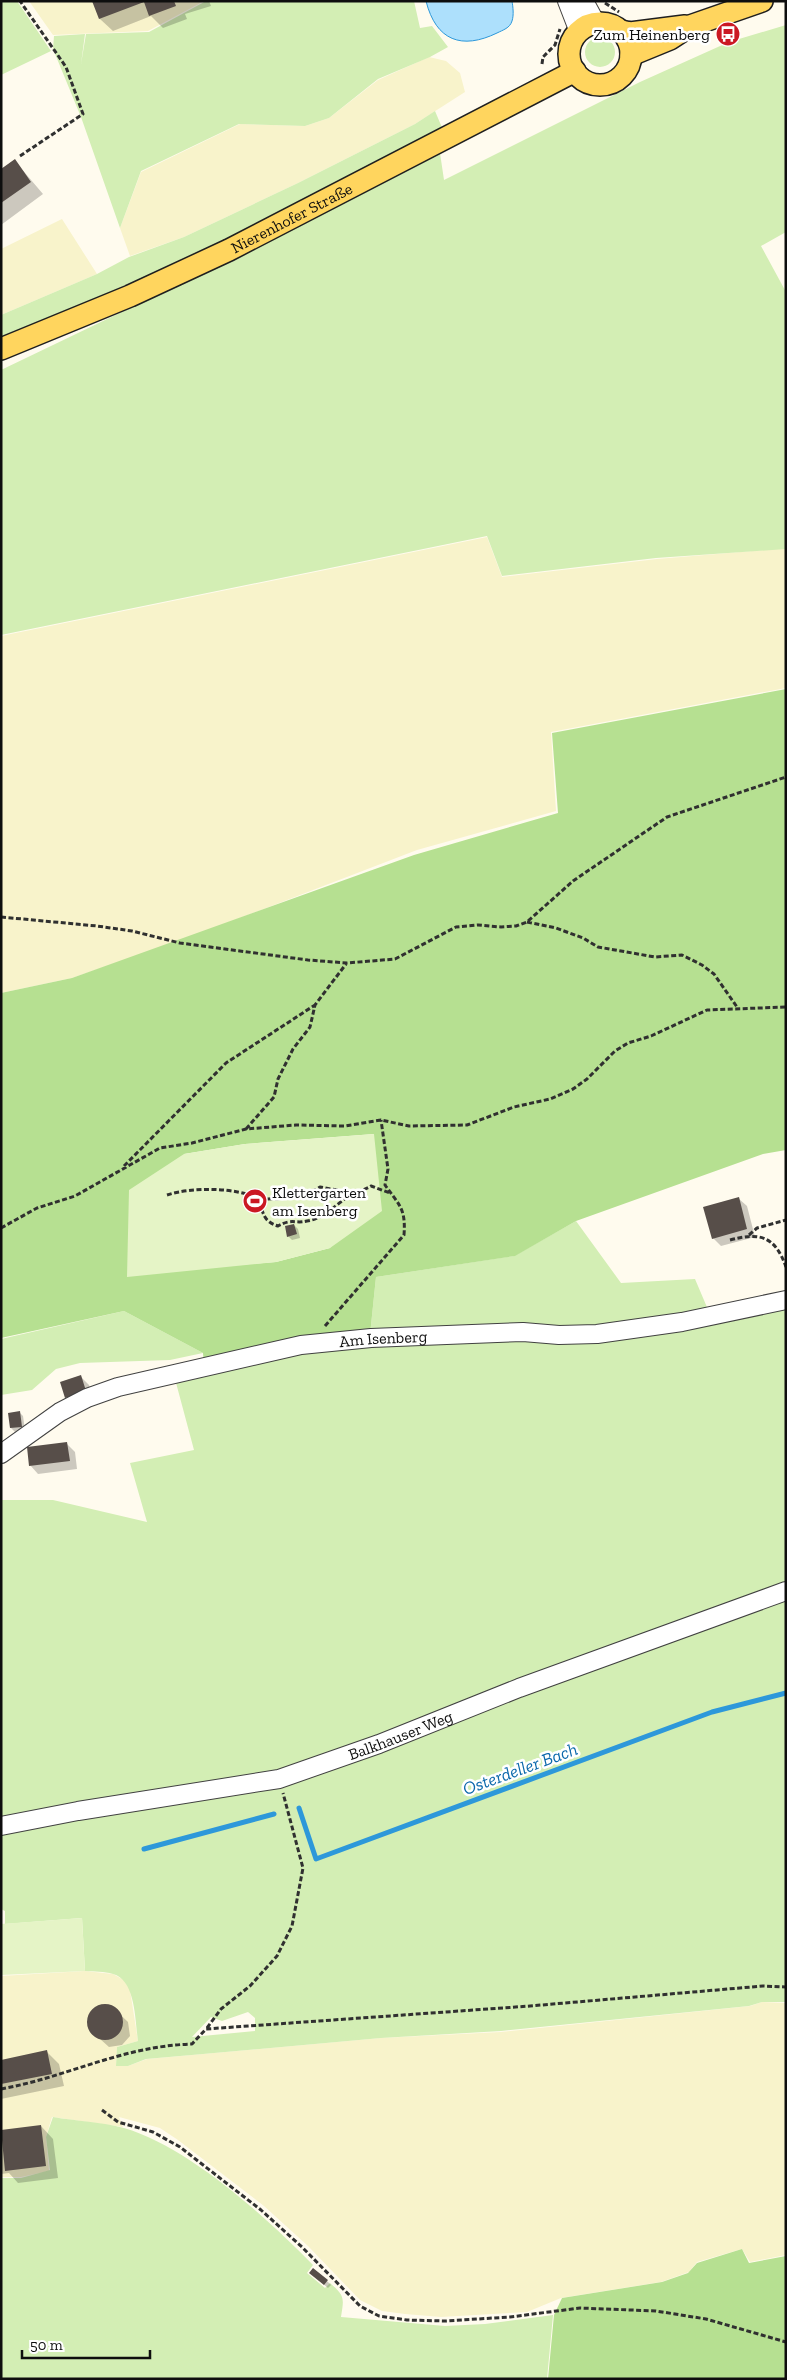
<svg xmlns="http://www.w3.org/2000/svg" width="787" height="2380" font-family="'Zilla Slab',serif">
<style>
.farmland{fill:#f8f3cb}
.green{fill:#d3eeb4;fill-rule:evenodd}
.forest{fill:#b6e091;fill-rule:evenodd}
.pitch{fill:#e5f4c6}
.water{fill:#ade0fc;stroke:#2d98da}
.shadow{fill:#0003}
.lines{fill:none;stroke-linecap:round;stroke-linejoin:round}
.stream{stroke:#2d98da;stroke-width:5}
.building{fill:#574e49}
.minor-casing{stroke:#414141;stroke-width:20}
.major-casing{stroke:#1f1f1f;stroke-width:24}
.path{stroke:#303030;stroke-width:3;stroke-dasharray:5 2.5;stroke-linecap:butt}
.minor{stroke:#fff;stroke-width:18}
.major{stroke:#ffd55e;stroke-width:21}
.labels{text-anchor:middle;dominant-baseline:central;stroke-width:5;stroke-linejoin:round;paint-order:stroke}
.poi-label{font-size:16px;fill:#0e0e0e;stroke:#fff;text-anchor:end}
.street-label{font-size:16px;fill:#0e0e0e;stroke:#fff}
.water-label{font-size:18px;font-style:italic;fill:#0b68ab;stroke:#fff}
</style>
<rect width="100%" height="100%" fill="#fffbee"/>
<!-- farmland -->
<path class="farmland" d="M 29,1 L 204,1 L 148,31 L 53,35 Z
M 429,57 L 446,61 L 460,73 L 465,92 L 415,124 L 298,183 L 184,237 L 130,256 L 120,228 L 141,172 L 240,124 L 305,126 L 329,118 L 378,80 Z
M 62,219 L 97,274 L 1,315 L 1,249 Z
M 487,537 L 502,577 L 657,559 L 786,548 L 786,688 L 551,732 L 556,811 L 417,850 L 188,938 L 72,978 L 1,993 L 1,636 Z
M 85,1971 L 113,1974 L 124,1980 L 130,1990 L 138,2041 L 117,2047 L 116,2066 L 128,2066 L 147,2059 L 203,2054 L 381,2038 L 501,2032 L 750,2006 L 762,2002 L 786,2003 L 786,2255 L 750,2262 L 742,2249 L 697,2262 L 689,2272 L 661,2282 L 561,2298 L 527,2312 L 441,2317 L 405,2314 L 382,2311 L 360,2300 L 308,2246 L 264,2206 L 178,2140 L 160,2128 L 119,2117 L 123,2127 L 52,2117 L 46,2137 L 49,2171 L 21,2177 L 1,2177 L 1,1976 Z"/>
<!-- green -->
<path class="green" d="M 1,1 L 17,1 L 51,51 L 1,75 Z
M 206,1 L 414,1 L 420,28 L 432,26 L 448,47 L 430,57 L 378,79 L 329,118 L 305,126 L 239,124 L 141,171 L 120,228 L 81,117 L 53,49 L 54,36 L 85,34 L 81,64 L 86,34 L 149,32 Z
M 786,25 L 786,232 L 761,246 L 786,292 L 786,549 L 656,558 L 502,576 L 487,536 L 1,635 L 1,370 L 282,235 L 440,153 L 444,180 L 640,82 L 729,42 Z
M585 52a15 15 0 1 1 30 0a15 15 0 1 1-30 0Z
M 435,111 L 443,130 L 186,260 L 1,339 L 1,315 L 97,274 L 129,257 L 184,237 L 298,183 L 415,124 Z
M 576,1221 L 621,1283 L 695,1279 L 712,1319 L 786,1302 L 786,1585 L 376,1738 L 278,1771 L 1,1818 L 1,1500 L 53,1500 L 147,1522 L 130,1463 L 194,1450 L 175,1379 L 370,1335 L 376,1277 L 514,1256 Z
M 124,1311 L 203,1353 L 170,1360 L 80,1363 L 56,1369 L 32,1390 L 1,1395 L 1,1339 Z
M 786,1597 L 786,2002 L 762,2002 L 749,2006 L 501,2031 L 381,2038 L 203,2054 L 146,2059 L 128,2066 L 116,2066 L 117,2047 L 138,2041 C 135,2021 136,1980 113,1974 C 104,1971 94,1972 85,1971 L 82,1918 L 5,1924 L 5,1911 L 1,1909 L 1,1830 L 283,1784 ZM 248,2012 L 255,2018 L 255,2031 L 192,2037 L 211,2017 L 222,2021 Z
M 53,2117 C 76,2121 102,2122 124,2128 C 189,2147 266,2217 313,2265 L 307,2273 L 325,2288 L 330,2283 C 345,2296 344,2298 341,2317 L 445,2326 L 485,2324 L 553,2315 L 547,2379 L 1,2379 L 1,2178 L 21,2178 L 50,2170 L 46,2137 Z"/>
<!-- forest -->
<path class="forest" d="M 786,689 L 786,1150 L 763,1154 L 576,1221 L 515,1256 L 376,1277 L 370,1335 L 204,1366 L 203,1353 L 124,1311 L 1,1338 L 1,993 L 72,978 L 414,855 L 558,813 L 552,733 ZM 374,1134 L 330,1248 L 276,1262 L 224,1266 L 184,1154 L 245,1144 Z
M 742,2249 L 749,2263 L 786,2256 L 786,2379 L 548,2379 L 554,2315 L 562,2298 L 662,2282 L 688,2273 L 697,2263 Z"/>
<!-- pitch -->
<path class="pitch" d="M 374,1134 L 382,1211 L 330,1248 L 276,1262 L 127,1277 L 129,1190 L 184,1154 L 245,1144 Z
M 82,1918 L 85,1971 L 1,1975 L 1,1924 Z"/>
<!-- water -->
<path class="water" d="M 426,1 L 512,1 C 513,7 514,15 512,21 C 510,28 503,30 497,33 C 462,50 436,41 426,1 Z"/>
<!-- shadow -->
<path class="shadow" d="M 93,1 L 209,1 L 211,6 L 185,14 L 187,19 L 163,28 L 151,16 L 113,31 L 100,19 Z
M 14,160 L 43,194 L 1,225 L 1,170 Z
M 738,1198 L 747,1206 L 755,1237 L 721,1246 L 713,1238 Z
M 294,1225 L 298,1229 L 300,1238 L 292,1240 L 288,1236 Z
M 81,1377 L 89,1385 L 94,1399 L 74,1406 L 66,1397 Z
M 19,1412 L 23,1416 L 25,1430 L 15,1432 L 11,1428 Z
M 67,1444 L 75,1452 L 77,1469 L 38,1474 L 30,1465 Z
M 111,2006 L 128,2022 L 130,2036 L 122,2045 L 109,2047 L 90,2030 L 89,2016 L 97,2007 Z
M 47,2052 L 59,2064 L 64,2086 L 1,2099 L 1,2062 Z
M 41,2126 L 53,2139 L 58,2178 L 18,2183 L 9,2173 L 1,2174 L 1,2131 Z
M 315,2277 L 327,2281 L 331,2285 L 328,2288 Z"/>
<g class="lines">
<!-- stream -->
<path class="stream" d="M 299,1808 L 316,1859 L 712,1712 L 786,1693
M 144,1849 L 274,1814"/>
</g>
<!-- building -->
<path class="building" d="M 92,1 L 174,1 L 176,6 L 149,16 L 144,2 L 99,19 Z
M 15,159 L 31,182 L 1,203 L 1,169 Z
M 739,1197 L 747,1229 L 712,1239 L 703,1207 Z
M 294,1224 L 297,1234 L 287,1237 L 285,1226 Z
M 81,1375 L 86,1391 L 65,1398 L 60,1382 Z
M 20,1411 L 22,1427 L 10,1428 L 8,1413 Z
M 67,1442 L 70,1461 L 29,1466 L 27,1447 Z
M87 2022a18 18 0 1 1 36 0a18 18 0 1 1-36 0Z
M 47,2050 L 52,2074 L 1,2084 L 1,2060 Z
M 41,2125 L 46,2166 L 5,2171 L 1,2130 Z
M 313,2268 L 328,2280 L 324,2285 L 309,2273 Z"/>
<g class="lines">
<defs>
<g id="minor">
<path d="M 567,1 L 579,32"/>
<path d="M 584,1 L 596,23"/>
<path id="s1" d="M 1,1454 L 60,1412 L 87,1398 L 118,1387 L 301,1345 L 371,1338 L 523,1332 L 559,1335 L 597,1334 L 682,1322 L 786,1300"/>
<path id="s2" d="M 1,1826 L 78,1811 L 279,1779 L 379,1744 L 519,1688 L 786,1591"/>
</g>
<g id="major">
<circle cx="600" cy="54" r="31"/>
<path d="M 621,31 L 630,33 L 685,26"/>
<path d="M 631,55 L 670,39 L 690,26 L 762,1"/>
<path id="s3" d="M 1,349 L 130,296 L 229,250 L 575,71"/>
</g>
</defs>
<!-- minor casing -->
<use href="#minor" class="minor-casing"/>
<!-- major casing -->
<use href="#major" class="major-casing"/>
<!-- path -->
<path class="path" d="M 605,3 L 619,12
M 542,64 L 543,57 L 555,45 L 560,29
M 20,156 L 83,114 L 66,67 L 20,1
M 1,917 L 97,926 L 132,931 L 180,943 L 308,960 L 347,963 L 395,959 L 456,927 L 478,925 L 501,927 L 516,926 L 527,922 L 573,881 L 667,817 L 786,777
M 527,922 L 556,928 L 583,938 L 598,947 L 655,957 L 682,955 L 702,965 L 714,974 L 737,1007
M 246,1129 L 274,1097 L 278,1079 L 293,1049 L 310,1027 L 315,1005 L 346,964
M 124,1166 L 226,1063 L 315,1005
M 167,1195 C 192,1187 236,1187 260,1199 C 262,1213 264,1222 278,1226 C 293,1218 294,1224 307,1221 C 327,1218 337,1202 354,1193 C 360,1190 365,1190 371,1186 L 390,1193
M 260,1199 C 281,1199 302,1198 320,1187 L 353,1193
M 1,1228 L 37,1208 L 75,1196 L 160,1148 L 192,1143 L 246,1129 L 296,1125 L 345,1126 L 381,1120 L 409,1126 L 467,1125 L 514,1107 L 550,1099 L 573,1089 L 587,1079 L 615,1051 L 628,1043 L 651,1036 L 707,1010 L 786,1007
M 749,1235 L 757,1228 L 786,1220
M 730,1240 C 760,1232 775,1236 786,1267
M 325,1326 L 404,1235 C 406,1208 399,1205 385,1185 L 388,1169 L 381,1120
M 207,2028 L 221,2009 L 250,1986 L 277,1956 L 292,1926 L 303,1868 L 283,1793
M 1,2089 C 68,2077 122,2046 192,2044 L 206,2029 L 530,2006 L 763,1986 L 786,1987
M 102,2110 L 118,2122 L 153,2132 L 180,2147 L 261,2210 L 302,2247 L 360,2306 L 379,2316 L 407,2320 L 445,2321 L 510,2317 L 580,2308 L 656,2311 L 706,2319 L 786,2342"/>
<!-- minor -->
<use href="#minor" class="minor"/>
<!-- major -->
<use href="#major" class="major"/>
</g>
<!-- icons -->
<defs>
<symbol id="bus-disc" viewBox="-11 -11 22 22"><circle r="9.5" fill="#cb1823" stroke="#fff"/><path d="M-5-6H5V4H4V6H2V4H-2V6H-4V4H-5ZM-3.5-4V0h7V-4ZM-3.5 1.2v1.5H-2V1.2ZM2 1.2v1.5H3.5V1.2Z" fill="#fff"/></symbol>
<symbol id="stadium-disc" viewBox="-11 -11 22 22"><circle r="9.5" fill="#cb1823" stroke="#fff"/><path d="M0-5a6.5 5 0 1 0 0 10a6.5 5 0 1 0 0-10ZM-3.5-1.8h7v3.6h-7Z" fill="#fff"/></symbol>
</defs>
<g fill-rule="evenodd">
<use href="#bus-disc" x="714" y="20" width="28" height="28"/>
<use href="#stadium-disc" x="241" y="1187" width="28" height="28"/>
</g>
<g class="labels">
<!-- poi labels -->
<g class="poi-label">
<text x="710" y="34">Zum Heinenberg</text>
<text x="272" y="1192" text-anchor="start">Klettergarten<tspan x="272" dy="18">am Isenberg</tspan></text>
</g>
<!-- street labels -->
<g class="street-label">
<text stroke="none"><textPath href="#s3" startOffset="319">Nierenhofer Straße</textPath></text>
<text stroke="none"><textPath href="#s1" startOffset="406">Am Isenberg</textPath></text>
<text stroke="none"><textPath href="#s2" startOffset="411">Balkhauser Weg</textPath></text>
</g>
<!-- water labels -->
<g class="water-label">
<text transform="translate(520 1769) rotate(-20)">Osterdeller Bach</text>
</g>
</g>
<!-- border -->
<rect width="787" height="2380" fill="none" stroke="#0e0e0e" stroke-width="5"/>
<!-- scale -->
<path d="M22 2350v8h128v-8" fill="none" stroke="#0e0e0e" stroke-width="2.5"/>
<text x="30" y="2350" font-size="15" fill="#0e0e0e" stroke="#ffffff" stroke-width="4" paint-order="stroke">50 m</text>
</svg>
